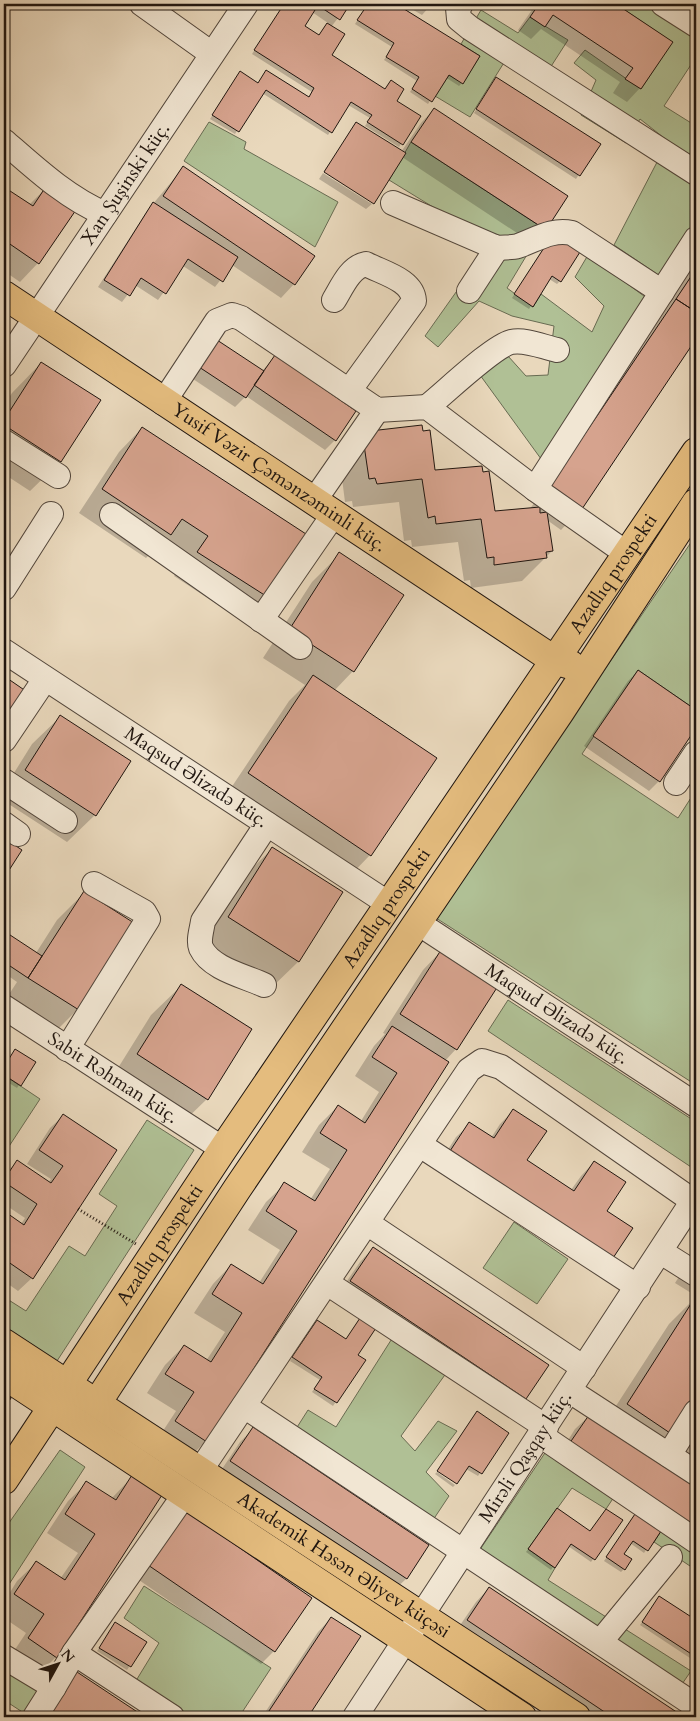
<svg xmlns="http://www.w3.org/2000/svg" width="700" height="1721" font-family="Cardo,serif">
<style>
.green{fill:#b0c095;stroke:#686b52}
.shadow{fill:#0003;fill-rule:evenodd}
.building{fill:#d6a38e;stroke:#201610}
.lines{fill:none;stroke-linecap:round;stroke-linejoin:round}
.minor-casing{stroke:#52463b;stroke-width:26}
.major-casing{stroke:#201610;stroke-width:30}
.path{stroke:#201610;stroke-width:3;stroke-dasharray:1 2.5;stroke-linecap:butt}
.minor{stroke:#f1e6d3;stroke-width:24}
.major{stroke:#e4bc7e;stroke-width:28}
.labels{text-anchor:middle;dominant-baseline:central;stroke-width:5;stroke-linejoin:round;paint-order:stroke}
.street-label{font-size:19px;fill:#201610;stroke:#f1e6d3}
</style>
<rect width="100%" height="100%" fill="#e9d8bc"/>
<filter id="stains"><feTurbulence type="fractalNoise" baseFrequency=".004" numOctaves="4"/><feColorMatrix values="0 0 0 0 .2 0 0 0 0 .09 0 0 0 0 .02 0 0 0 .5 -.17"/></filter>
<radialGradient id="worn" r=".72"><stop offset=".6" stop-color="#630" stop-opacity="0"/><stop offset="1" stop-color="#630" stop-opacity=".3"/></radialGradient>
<!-- green -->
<path class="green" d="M 616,4 L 696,4 L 696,57 L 664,106 L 696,126 L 696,227 L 663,278 L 614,245 L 668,141 L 640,119 L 626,143 L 581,115 L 596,80 L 574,63 L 585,50 L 641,89 L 672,42 Z
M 481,10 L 518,33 L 530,17 L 568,40 L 541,82 L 505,61 L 470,117 L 435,96 L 449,75 L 463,83 L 480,56 L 461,44 Z
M 209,122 L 246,142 L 244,149 L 338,202 L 315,247 L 184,161 Z
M 411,142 L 543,228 L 507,288 L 533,307 L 541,294 L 592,332 L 604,306 L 575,277 L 588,255 L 648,299 L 544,463 L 480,375 L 508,356 L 526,376 L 548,375 L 554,326 L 512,316 L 479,301 L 438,347 L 425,336 L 483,254 L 472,231 L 389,180 Z
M 696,535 L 696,710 L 638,670 L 582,754 L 678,818 L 696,790 L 696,1085 L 436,918 Z
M 508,1000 L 696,1122 L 696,1165 L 694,1169 L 488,1031 Z
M 4,1075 L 40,1099 L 4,1154 Z
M 147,1120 L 194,1150 L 57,1361 L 4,1326 L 4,1297 L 26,1311 L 69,1246 L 85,1256 L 117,1206 L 99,1194 Z
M 514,1222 L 568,1259 L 537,1304 L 483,1268 Z
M 393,1337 L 447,1372 L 401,1436 L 415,1451 L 438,1421 L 457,1431 L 426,1472 L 449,1496 L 431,1523 L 294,1432 L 308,1410 L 336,1427 Z
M 551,1444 L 618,1491 L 606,1509 L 572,1488 L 528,1549 L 555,1568 L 548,1580 L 691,1671 L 680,1687 L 477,1554 Z
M 60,1450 L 85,1467 L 4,1592 L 4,1530 Z
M 665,1525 L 696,1546 L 696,1570 L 654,1542 Z
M 144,1586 L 271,1668 L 239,1717 L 185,1717 L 134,1684 L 159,1643 L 124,1618 Z
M 4,1667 L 42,1691 L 30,1717 L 4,1700 Z"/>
<!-- shadow -->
<path class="shadow" d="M 284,4 L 349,4 L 331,27 L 330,55 L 419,117 L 399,147 L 365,126 L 370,118 L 348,105 L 328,135 L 262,93 L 235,134 L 210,119 L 240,72 L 258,84 L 308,98 L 312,92 L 252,54 ZM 312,12 L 328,23 L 318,36 L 303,27 Z
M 368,4 L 393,4 L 478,57 L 462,83 L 459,86 L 445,77 L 428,104 L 410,92 L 417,81 L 384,60 L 392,47 L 355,24 Z
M 403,4 L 432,4 L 422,15 Z
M 536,4 L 614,4 L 671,42 L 640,88 L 627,102 L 613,93 L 620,82 L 541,29 L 531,39 L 518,30 Z
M 496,79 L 599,144 L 576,179 L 474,113 Z
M 434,109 L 567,197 L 532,243 L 402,157 L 373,202 L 324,171 L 357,124 L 401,152 L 421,123 Z
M 183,168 L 294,284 L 281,298 L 232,265 L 215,287 L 183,266 L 158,300 L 135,285 L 122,302 L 98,287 L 147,211 Z
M 323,173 L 372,204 L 366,209 L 319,179 Z
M 47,187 L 38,263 L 20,282 L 4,271 L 4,188 L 29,205 Z
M 550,239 L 560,281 L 557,284 L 549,279 L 529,309 L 512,298 Z
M 696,260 L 696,336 L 579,511 L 561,530 L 547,520 L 552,551 L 522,581 L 471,588 L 470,580 L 464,581 L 458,542 L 412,547 L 411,540 L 404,541 L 399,502 L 353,507 L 352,501 L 345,502 L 340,463 L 370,432 L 434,471 L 494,513 L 530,509 Z
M 207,352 L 262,371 L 275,357 L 335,440 L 325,450 L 246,396 L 235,407 L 190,377 Z
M 41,363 L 99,401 L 60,462 L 30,491 L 4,474 L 4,405 L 12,393 Z
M 142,428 L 305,534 L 265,596 L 241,620 L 174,576 L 185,560 L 160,544 L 146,558 L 79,513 L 119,452 Z
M 340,554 L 353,671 L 334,691 L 370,855 L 347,879 L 225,797 L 289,701 L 305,685 L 263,658 L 312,582 Z
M 638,671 L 696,711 L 696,726 L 659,781 L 649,791 L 584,746 L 628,681 Z
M 60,717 L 95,815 L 67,842 L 4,801 L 4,789 L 32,744 Z
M 272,849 L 341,893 L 298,962 L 268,991 L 199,947 L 242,878 Z
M 84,893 L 132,924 L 78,1009 L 50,1037 L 4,1002 L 17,982 L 4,973 L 4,932 L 36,953 L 57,920 Z
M 441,951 L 456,1049 L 445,1061 L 206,1441 L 187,1460 L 157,1440 L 176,1411 L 147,1393 L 165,1365 L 184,1346 L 206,1361 L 225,1332 L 194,1313 L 213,1284 L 231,1265 L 259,1283 L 280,1250 L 248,1230 L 266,1202 L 285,1184 L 310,1200 L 330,1169 L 302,1152 L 319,1125 L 338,1106 L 361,1121 L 379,1092 L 355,1076 L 374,1046 L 385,1034 L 383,1033 L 423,970 Z
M 181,986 L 207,1099 L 177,1128 L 108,1084 L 151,1015 Z
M 12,1054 L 34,1063 L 17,1088 L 4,1080 L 4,1067 Z
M 514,1110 L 526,1160 L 571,1190 L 581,1176 L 594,1162 L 606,1212 L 438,1165 L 456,1137 L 470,1124 L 491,1138 L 500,1124 Z
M 64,1115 L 116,1150 L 32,1278 L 18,1291 L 4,1281 L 4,1213 L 21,1224 L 25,1218 L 4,1204 L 4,1175 L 17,1162 L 48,1183 L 51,1179 L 27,1164 L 50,1128 Z
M 373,1248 L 525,1398 L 512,1412 L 338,1294 L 360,1262 Z
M 696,1250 L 696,1296 L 675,1283 Z
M 696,1297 L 696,1390 L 670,1432 L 647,1454 L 696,1487 L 696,1554 L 660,1530 L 644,1553 L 630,1543 L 623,1555 L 624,1569 L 621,1572 L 604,1561 L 636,1515 L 555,1461 L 575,1429 L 589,1416 L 603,1426 L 669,1324 Z
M 317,1321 L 364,1360 L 333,1406 L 312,1392 L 320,1380 L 290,1361 Z
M 696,1428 L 696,1459 L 682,1449 Z
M 253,1429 L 428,1546 L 406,1579 L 392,1592 L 218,1475 L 240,1442 Z
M 508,1433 L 478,1476 L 466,1469 L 438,1470 Z
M 437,1472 L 455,1485 L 453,1487 L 435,1474 Z
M 132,1477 L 56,1657 L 38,1675 L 10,1657 L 26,1633 L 4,1618 L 4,1602 L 17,1581 L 36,1563 L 60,1579 L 78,1553 L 47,1533 L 68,1501 L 87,1483 L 111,1499 Z
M 557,1509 L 590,1532 L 621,1521 L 591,1562 L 568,1546 L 551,1570 L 526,1552 Z
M 172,1525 L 274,1651 L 261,1664 L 136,1578 Z
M 489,1588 L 682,1717 L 580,1717 L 454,1634 L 476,1602 Z
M 660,1598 L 696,1622 L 696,1662 L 640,1625 Z
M 331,1618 L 359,1636 L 307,1717 L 262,1717 L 318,1632 Z
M 113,1627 L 145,1643 L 127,1670 L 97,1651 Z
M 77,1673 L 143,1717 L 43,1717 L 64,1686 Z"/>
<!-- building -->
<path class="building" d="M 284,4 L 305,4 L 315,10 L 305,26 L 319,35 L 327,23 L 345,34 L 332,55 L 385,89 L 391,80 L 404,89 L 397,101 L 421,116 L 403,145 L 367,122 L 372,115 L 351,102 L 332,133 L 266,90 L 239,132 L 212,115 L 240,71 L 258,83 L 266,70 L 309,97 L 314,88 L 254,50 Z
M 316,4 L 350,4 L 340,20 Z
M 368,4 L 396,4 L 480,56 L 463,84 L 449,75 L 432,102 L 412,89 L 419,77 L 386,57 L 394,43 L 357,20 Z
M 421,4 L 433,4 L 430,9 Z
M 539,4 L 616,4 L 673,42 L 641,89 L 625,79 L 633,68 L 553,15 L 545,27 L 530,17 Z
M 496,77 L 601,144 L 580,176 L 476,109 Z
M 434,108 L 568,196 L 546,230 L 411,142 Z
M 356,122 L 406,153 L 374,204 L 324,172 Z
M 183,166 L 315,256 L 295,285 L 163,196 Z
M 47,185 L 78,207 L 39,264 L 4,240 L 4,187 L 33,206 Z
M 153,202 L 238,257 L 223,282 L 188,259 L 166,294 L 141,278 L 130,296 L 104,280 Z
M 553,234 L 580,252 L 561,282 L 552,276 L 533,307 L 514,294 Z
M 696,269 L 696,312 L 676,299 Z
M 676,299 L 696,312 L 696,339 L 580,512 L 547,490 Z
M 217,340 L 264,371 L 246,398 L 199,367 Z
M 275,355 L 356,411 L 336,441 L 254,385 Z
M 41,362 L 101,400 L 61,462 L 4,425 L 4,420 Z
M 422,425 L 423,431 L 430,430 L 435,470 L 482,466 L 483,472 L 489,471 L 495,511 L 540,507 L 540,513 L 547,512 L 553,551 L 546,552 L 547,558 L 494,565 L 494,557 L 487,558 L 481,519 L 436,524 L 435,516 L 428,518 L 422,479 L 377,484 L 375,478 L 369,479 L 363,438 L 370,431 Z
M 142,427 L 306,534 L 266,596 L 197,552 L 208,536 L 182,519 L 171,535 L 102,489 Z
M 339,552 L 404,595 L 354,672 L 289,630 Z
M 638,670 L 696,710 L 696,728 L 660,782 L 593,736 Z
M 313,675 L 437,758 L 371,856 L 248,773 Z
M 4,676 L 33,696 L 4,740 Z
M 60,715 L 131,761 L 96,816 L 25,770 Z
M 4,838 L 22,850 L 4,878 Z
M 272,847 L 343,892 L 299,962 L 228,917 Z
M 84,891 L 134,923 L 79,1010 L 28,978 Z
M 4,931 L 42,956 L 28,978 L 4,962 Z
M 441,950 L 498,986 L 457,1050 L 400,1014 Z
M 181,984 L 252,1029 L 208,1100 L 137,1054 Z
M 392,1026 L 449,1062 L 207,1442 L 175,1421 L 194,1392 L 165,1374 L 184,1345 L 211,1362 L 242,1313 L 212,1294 L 231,1264 L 263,1284 L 297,1231 L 266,1211 L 284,1182 L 315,1201 L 347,1150 L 320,1133 L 338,1105 L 365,1123 L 397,1073 L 372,1057 Z
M 15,1049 L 36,1062 L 21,1086 L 4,1075 L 4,1067 Z
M 513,1109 L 547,1131 L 527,1160 L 574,1191 L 594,1161 L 626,1182 L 607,1211 L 633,1228 L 613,1258 L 450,1151 L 469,1122 L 494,1138 Z
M 63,1114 L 117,1150 L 33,1279 L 4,1259 L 4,1211 L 24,1225 L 37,1204 L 4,1182 L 4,1180 L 17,1160 L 51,1183 L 63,1166 L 39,1150 Z
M 373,1247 L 549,1365 L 526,1399 L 350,1281 Z
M 696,1296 L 696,1393 L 670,1433 L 627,1404 Z
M 360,1318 L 376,1328 L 358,1355 L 366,1360 L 337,1403 L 314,1389 L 322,1377 L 292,1357 L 317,1320 L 346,1339 Z
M 4,1393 L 11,1398 L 4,1409 Z
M 477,1411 L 509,1433 L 482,1474 L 469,1466 L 457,1484 L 437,1471 Z
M 589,1415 L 696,1485 L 696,1532 L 567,1447 Z
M 253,1427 L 429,1545 L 407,1579 L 230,1461 Z
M 696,1430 L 696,1448 L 688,1442 Z
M 132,1475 L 162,1495 L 57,1658 L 28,1638 L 44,1614 L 14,1594 L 36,1561 L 65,1580 L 95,1534 L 65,1514 L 86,1481 L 116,1500 Z
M 557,1508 L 590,1531 L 606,1509 L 623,1520 L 595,1560 L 571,1544 L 555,1568 L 528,1549 Z
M 185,1510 L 312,1598 L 275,1652 L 148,1565 Z
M 635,1514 L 665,1525 L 648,1551 L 633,1541 L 624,1554 L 632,1559 L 625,1570 L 606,1557 Z
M 489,1587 L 684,1717 L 612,1717 L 467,1620 Z
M 659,1596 L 696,1620 L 696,1657 L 642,1622 Z
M 331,1617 L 361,1636 L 308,1717 L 265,1717 Z
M 115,1622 L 147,1642 L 131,1667 L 99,1648 Z
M 77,1672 L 145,1717 L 62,1717 L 51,1710 Z"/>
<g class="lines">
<defs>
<g id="minor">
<path d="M 142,4 L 212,54"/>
<path d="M 461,4 L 458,8 L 459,19 L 470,28 L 696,173"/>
<path d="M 663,4 L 696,25"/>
<path d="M 4,141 C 35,168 67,198 105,214"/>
<path d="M 393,203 L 497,248 C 504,247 511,248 518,246 C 538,239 551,229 572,233 L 662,292"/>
<path d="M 469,291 L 497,248"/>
<path d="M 334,300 C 342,287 350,267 366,264 C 383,273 413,280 414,301 L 349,391"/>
<path id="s1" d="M 4,365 L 246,4"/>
<path d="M 163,403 L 217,321 L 232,315 L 241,318 L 377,410 L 427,407 L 535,489 L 626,553"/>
<path d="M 427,407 C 445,393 492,347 511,342 C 526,339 543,347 557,350"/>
<path d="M 4,442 L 58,476"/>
<path d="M 535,489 L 696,239"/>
<path d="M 314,501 L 377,410"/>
<path d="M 112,515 L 300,647"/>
<path d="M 4,588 L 51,514"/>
<path d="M 261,620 L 334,514"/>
<path id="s2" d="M 4,651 L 389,904"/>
<path d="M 4,740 L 45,679"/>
<path d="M 4,781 L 65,821"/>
<path d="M 676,783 L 696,753"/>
<path d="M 4,824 L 18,834"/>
<path id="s3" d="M 418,923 L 696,1105"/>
<path d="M 264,985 C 245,976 211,969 201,948 C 198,940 202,929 203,921 L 267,824"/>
<path id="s4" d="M 4,1007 L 223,1149"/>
<path d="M 67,1049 L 148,919 L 144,912 L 94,884"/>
<path d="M 420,1145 L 638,1287"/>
<path d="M 367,1223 L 584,1368"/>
<path d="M 661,1252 L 696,1274"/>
<path d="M 327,1283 L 546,1427"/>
<path d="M 570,1391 L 696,1473"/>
<path d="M 244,1406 L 696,1706"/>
<path d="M 540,1435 L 696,1541"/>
<path d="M 669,1455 L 696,1412"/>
<path d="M 200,1471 L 469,1070 L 482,1061 L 501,1067 L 693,1201"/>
<path d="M 601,1641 L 670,1557"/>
<path d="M 74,1653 L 185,1494"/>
<path d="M 4,1657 L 54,1687 L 74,1653 L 172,1717"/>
<path d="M 35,1717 L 54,1687"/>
<path id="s5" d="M 355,1717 L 696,1196"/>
</g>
<g id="major">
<path id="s6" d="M 4,295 L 554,660 L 571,665"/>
<path id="s7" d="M 4,1343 L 576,1717"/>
<path d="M 4,1375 L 522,1717"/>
<path d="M 97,1403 L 237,1189 L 560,712 L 696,503"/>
<path id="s8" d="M 4,1480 L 223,1149 L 696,452"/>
</g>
</defs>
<!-- minor casing -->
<use href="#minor" class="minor-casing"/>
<!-- major casing -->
<use href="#major" class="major-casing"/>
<!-- path -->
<path class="path" d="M 78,1209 L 136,1244"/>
<!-- minor -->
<use href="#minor" class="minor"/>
<!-- major -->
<use href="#major" class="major"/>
</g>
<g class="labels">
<!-- street labels -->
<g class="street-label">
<text stroke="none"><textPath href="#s1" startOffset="218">Xan Şuşinski küç.</textPath></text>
<text stroke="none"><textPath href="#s6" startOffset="330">Yusif Vəzir Çəmənzəminli küç.</textPath></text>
<text stroke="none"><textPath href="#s8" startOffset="1092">Azadlıq prospekti</textPath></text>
<text stroke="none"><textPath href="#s2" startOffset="230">Maqsud Əlizadə küç.</textPath></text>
<text stroke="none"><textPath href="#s8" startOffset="688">Azadlıq prospekti</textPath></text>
<text stroke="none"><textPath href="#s3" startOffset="166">Maqsud Əlizadə küç.</textPath></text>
<text stroke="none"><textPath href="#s4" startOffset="130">Sabit Rəhman küç.</textPath></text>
<text stroke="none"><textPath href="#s8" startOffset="282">Azadlıq prospekti</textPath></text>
<text stroke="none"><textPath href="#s5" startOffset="311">Mirəli Qaşqay küç.</textPath></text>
<text stroke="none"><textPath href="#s7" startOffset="406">Akademik Həsən Əliyev küçəsi</textPath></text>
</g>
</g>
<!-- margin -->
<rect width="700" height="1721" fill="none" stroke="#e9d8bc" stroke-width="20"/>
<rect x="5" y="5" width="690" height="1711" fill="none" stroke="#201610" stroke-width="2.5"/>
<rect x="10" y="10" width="680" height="1701" fill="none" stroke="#201610"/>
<!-- north arrow -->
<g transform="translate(58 1664) rotate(50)" stroke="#f1e6d3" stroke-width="4" paint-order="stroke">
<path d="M0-4L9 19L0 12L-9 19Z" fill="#201610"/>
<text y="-8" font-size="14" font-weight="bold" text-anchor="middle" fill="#201610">N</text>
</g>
<rect width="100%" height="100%" filter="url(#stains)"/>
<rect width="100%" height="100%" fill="url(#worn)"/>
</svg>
